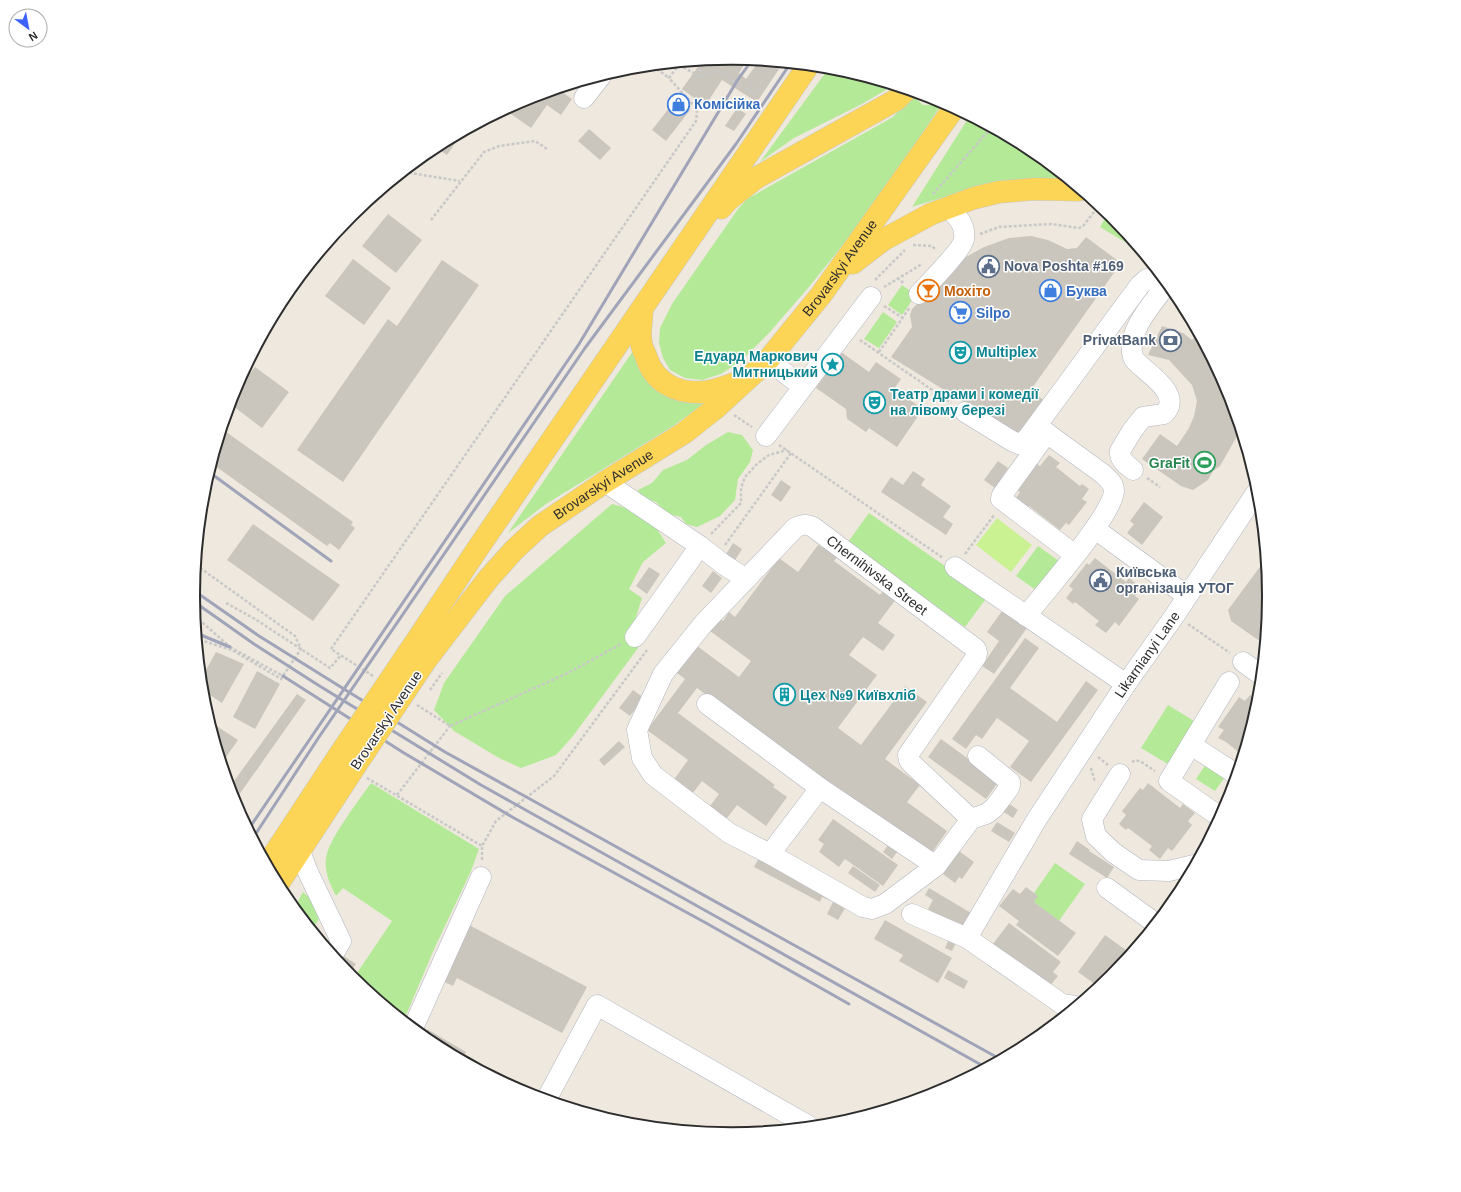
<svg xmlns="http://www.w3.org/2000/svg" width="1461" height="1192" font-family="Arial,sans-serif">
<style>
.green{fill:#b4ea97}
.pitch{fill:#caf292}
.building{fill:#cbc6bd}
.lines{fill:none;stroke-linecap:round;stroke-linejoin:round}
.minor-casing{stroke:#b2b5c1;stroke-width:21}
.major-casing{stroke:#c8c8c8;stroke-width:23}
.path{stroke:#c8c8c8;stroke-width:2.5;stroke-dasharray:3 2;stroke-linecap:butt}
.minor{stroke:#fff;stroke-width:20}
.major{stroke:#fcd456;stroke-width:22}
.rail{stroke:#a0a4b9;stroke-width:3}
.major-bridge-casing{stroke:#c8c8c8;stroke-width:23;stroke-linecap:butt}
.path-bridge{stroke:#c8c8c8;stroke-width:2.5;stroke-dasharray:3 2;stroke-linecap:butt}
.major-bridge{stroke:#fcd456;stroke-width:22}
.labels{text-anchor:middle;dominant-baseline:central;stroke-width:3;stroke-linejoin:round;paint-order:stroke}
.shop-label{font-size:14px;font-weight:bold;fill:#366cbe;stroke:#fff;text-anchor:start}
.service-label{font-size:14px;font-weight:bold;fill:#4e5e75;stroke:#fff;text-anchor:start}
.street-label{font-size:14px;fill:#2d2d2d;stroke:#fff}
.food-label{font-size:14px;font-weight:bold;fill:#c56008;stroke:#fff;text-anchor:start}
.culture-label{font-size:14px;font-weight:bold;fill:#0d838f;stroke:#fff;text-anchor:start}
.leisure-label{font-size:14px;font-weight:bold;fill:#27864d;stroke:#fff;text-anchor:end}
.rim{fill:none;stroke:#2d2d2d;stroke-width:2}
</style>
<rect width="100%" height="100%" fill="#efe8de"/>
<!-- green -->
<path class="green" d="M 829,68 L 836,68 L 890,85 L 886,90 L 860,105 L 794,138 L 760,162 Z
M 913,96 L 923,105 L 941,105 L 871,210 L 809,287 L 769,333 L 741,361 L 721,374 L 702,380 L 685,378 L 670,370 L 663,358 L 659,343 L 660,328 L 672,304 L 738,209 L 747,199 L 893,117 Z
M 969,117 L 1030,149 L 1072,183 L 957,193 L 912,207 Z
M 1108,213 L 1128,237 L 1125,242 L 1100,227 Z
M 902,285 L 916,295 L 902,315 L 888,305 Z
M 883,312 L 897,322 L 879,348 L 864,339 Z
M 633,351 C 636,358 637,366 641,372 C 654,393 681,400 703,404 L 673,426 L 546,504 L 508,533 Z
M 728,432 L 742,435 L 753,450 L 750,462 L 738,479 L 735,500 L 720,516 L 697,527 L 686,524 L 681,517 L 668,514 L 656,502 L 640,496 L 638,490 L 652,483 L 663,470 L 687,460 L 706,445 Z
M 612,504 L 637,511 L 657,529 L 666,543 L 643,562 L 629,589 L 642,598 L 632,630 L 638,648 L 573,736 L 556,755 L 521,768 L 499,758 L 454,731 L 434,710 L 444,683 L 505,596 Z
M 869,513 L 988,596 L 965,627 L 848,542 Z
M 1038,546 L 1062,563 L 1040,593 L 1016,576 Z
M 1168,705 L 1194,721 L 1168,764 L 1141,748 Z
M 1206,764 L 1225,777 L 1215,791 L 1196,779 Z
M 371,783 L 479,849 L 471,871 L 435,947 L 404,1020 L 353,979 L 392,921 L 343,888 L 336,896 C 330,884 324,872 326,858 C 328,840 359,800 371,783 Z
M 1055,863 L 1085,884 L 1059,921 L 1034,902 L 1034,893 Z
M 303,892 L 324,911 L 312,930 L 294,908 Z"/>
<!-- pitch -->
<path class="pitch" d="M 997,518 L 1032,545 L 1011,572 L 976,545 Z"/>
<!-- building -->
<path class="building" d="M 731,58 L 747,60 L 739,73 L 746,79 L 759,61 L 783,63 L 757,102 L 722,80 L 705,106 L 682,89 L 702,61 Z
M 558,89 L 572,99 L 561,115 L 547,105 L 531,128 L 511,114 L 520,102 L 525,99 Z
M 676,99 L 690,110 L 666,141 L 652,130 Z
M 737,108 L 746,114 L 734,131 L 725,126 Z
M 589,129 L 611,148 L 600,160 L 578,141 Z
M 456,136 L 459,138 L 447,155 L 435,147 Z
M 388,214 L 422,240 L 396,273 L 362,246 Z
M 1031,236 L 1048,240 L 1067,249 L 1077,248 L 1086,237 L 1121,263 L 1030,391 L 1044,400 L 1018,436 L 891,357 L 912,327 L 910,315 L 912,309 L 920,301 L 930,299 L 957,262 L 984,247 L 1009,238 Z
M 353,259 L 391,288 L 364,325 L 325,296 Z
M 442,260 L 479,285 L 343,482 L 297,450 L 388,319 L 397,326 Z
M 295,283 L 300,287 L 276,316 L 274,314 L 283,297 Z
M 1162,326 L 1183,333 L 1192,340 L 1198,334 L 1228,390 L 1238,425 L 1236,438 L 1220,466 L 1213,471 L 1208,480 L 1193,490 L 1181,486 L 1142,459 L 1160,434 L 1177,446 L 1189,428 L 1194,416 L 1197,401 L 1192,385 L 1169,360 L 1148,355 Z
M 841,352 L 869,372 L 876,362 L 901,379 L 894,389 L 923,409 L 897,447 L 869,428 L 866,432 L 847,419 L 846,409 L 816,388 Z
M 255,367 L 289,392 L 262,428 L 229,403 L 231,399 Z
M 222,429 L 353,522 L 351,525 L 355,528 L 339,550 L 330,543 L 327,546 L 211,463 Z
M 1049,455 L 1060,463 L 1056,467 L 1080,486 L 1082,484 L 1089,489 L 1082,499 L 1087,502 L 1069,525 L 1066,523 L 1060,530 L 1029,506 L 1026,510 L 1014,501 L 1020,492 L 1016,489 L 1036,463 L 1040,466 Z
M 998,461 L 1008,468 L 995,488 L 984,480 Z
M 913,471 L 925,479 L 921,485 L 951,506 L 943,517 L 953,524 L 946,535 L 881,492 L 891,477 L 903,485 Z
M 781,480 L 791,487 L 781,502 L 771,495 Z
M 1144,502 L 1163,517 L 1142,545 L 1127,533 L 1134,524 L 1130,521 Z
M 253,524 L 340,585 L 313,621 L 227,560 Z
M 733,543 L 742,549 L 732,565 L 723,559 Z
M 826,544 L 840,554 L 834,561 L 880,595 L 885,589 L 897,598 L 878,623 L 895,635 L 883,651 L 863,637 L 849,655 L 877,675 L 838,728 L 861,745 L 905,686 L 927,702 L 885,759 L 920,785 L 907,802 L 947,831 L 931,854 L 876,813 L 872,818 L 697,688 L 678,713 L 775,785 L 773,787 L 787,797 L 766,826 L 737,805 L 724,822 L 707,810 L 719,794 L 702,781 L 692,794 L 673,781 L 688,760 L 647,730 L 685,679 L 673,670 L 693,643 L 739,677 L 751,661 L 710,631 L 719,618 L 723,621 L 729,612 L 735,617 L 779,558 L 798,572 L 818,545 L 823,548 Z
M 1095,558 L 1126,582 L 1129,578 L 1141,587 L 1135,596 L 1139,599 L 1119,626 L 1115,622 L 1106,633 L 1095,625 L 1099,621 L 1075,602 L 1073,604 L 1066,598 L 1073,589 L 1069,586 L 1087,563 L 1089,565 Z
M 1265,560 L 1268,596 L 1264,644 L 1231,621 L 1228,610 Z
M 649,567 L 660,574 L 647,594 L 636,586 Z
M 713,571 L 722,578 L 711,593 L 702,586 Z
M 1002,611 L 1027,628 L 994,674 L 982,666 L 999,641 L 987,632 Z
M 1025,638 L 1039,648 L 1010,688 L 1057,722 L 1086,681 L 1098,690 L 1031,782 L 1010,767 L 1029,741 L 997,718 L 982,739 L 976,735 L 966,749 L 952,739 Z
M 197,643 L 201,644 L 198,651 Z
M 216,652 L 244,664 L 222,703 L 202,690 L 201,679 Z
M 257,671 L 280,684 L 255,729 L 233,717 Z
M 633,690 L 644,698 L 630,716 L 619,708 Z
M 297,694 L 306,700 L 234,802 L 229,788 Z
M 1250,695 L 1258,700 L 1258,701 L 1242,755 L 1226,742 L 1218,738 L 1224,730 L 1218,727 L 1239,697 L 1245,701 Z
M 209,721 L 238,740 L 222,763 Z
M 941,739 L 999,781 L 986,799 L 928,757 Z
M 619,741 L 625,747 L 604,766 L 599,760 Z
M 1148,783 L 1180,808 L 1183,804 L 1195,813 L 1188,821 L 1192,825 L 1172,851 L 1168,848 L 1160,859 L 1149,850 L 1152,846 L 1128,828 L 1126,830 L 1119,824 L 1126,815 L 1122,811 L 1140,788 L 1143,790 Z
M 1008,803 L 1018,810 L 1013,818 L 1002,811 Z
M 833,819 L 898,865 L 883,886 L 845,859 L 839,867 L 819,852 L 824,844 L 818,840 Z
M 997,822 L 1015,833 L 1009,842 L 991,831 Z
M 891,841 L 900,848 L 892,859 L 883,852 Z
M 1077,841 L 1090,850 L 1089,851 L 1114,867 L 1107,878 L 1069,854 Z
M 959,851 L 974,862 L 962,879 L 959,877 L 955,883 L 943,874 Z
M 760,856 L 834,894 L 831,901 L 822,897 L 820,902 L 754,867 Z
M 853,866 L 880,885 L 875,892 L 848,873 Z
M 1026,887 L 1038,896 L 1034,902 L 1076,933 L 1058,956 L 1016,925 L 1019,921 L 999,906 L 1013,889 L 1020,894 Z
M 929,888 L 971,913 L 961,930 L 928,909 L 933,900 L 925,895 Z
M 835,898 L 847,905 L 838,920 L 827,914 Z
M 885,920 L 952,958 L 938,983 L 899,961 L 903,955 L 874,939 Z
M 1009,923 L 1061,962 L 1053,972 L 1058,976 L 1049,987 L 992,945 Z
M 469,925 L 587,987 L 562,1033 L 457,978 L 453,986 L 440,980 Z
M 1105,935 L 1130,953 L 1111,977 L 1099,987 L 1078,972 Z
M 949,939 L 956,943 L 952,951 L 945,948 Z
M 321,941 L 356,964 L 348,975 Z
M 948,970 L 968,981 L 964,989 L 944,978 Z
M 427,1029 L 466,1052 L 462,1060 L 431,1043 L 423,1036 Z"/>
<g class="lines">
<defs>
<g id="minor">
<path d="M 584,98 L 601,76"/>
<path d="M 919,294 C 928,284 963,249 964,239 C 966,225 957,215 947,208"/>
<path d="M 768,360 L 803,387"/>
<path d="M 965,412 L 1012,441 L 1019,444 L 1026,440 L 1140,285 L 1147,279 L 1165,281"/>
<path d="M 1047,433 L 1002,495 L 1001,499 L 1075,555"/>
<path d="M 766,436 L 871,297"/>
<path d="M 1133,470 C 1127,465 1119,460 1120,451 L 1132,431 L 1143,417 L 1164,414 C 1184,393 1145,373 1134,359 C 1123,335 1153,303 1167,284"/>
<path d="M 605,482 L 700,546 L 723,564 L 746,579"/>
<path d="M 1095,529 L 1187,596"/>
<path d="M 955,567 L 1126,684"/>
<path d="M 1026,616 C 1043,594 1113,515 1114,491 C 1114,483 1108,479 1103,474 L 1037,426"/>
<path d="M 635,637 L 700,546"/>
<path d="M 1243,662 L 1261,675"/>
<path d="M 707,704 L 820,788 L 936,866"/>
<path d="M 1191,745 L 1236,774"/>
<path d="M 1120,774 L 1092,819 L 1096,836 L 1114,853 L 1139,870 L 1169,871 L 1194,865"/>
<path d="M 1220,817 L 1169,781 L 1229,682"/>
<path d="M 971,819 L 911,763 L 909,760 L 908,755 L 976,657 L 977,653 L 976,649 L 813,527 C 806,524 802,524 795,528 L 704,623 L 663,674 L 637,730 L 642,758 L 653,775 L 729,833 L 770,854 L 863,907 L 872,909 L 885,904 L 936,866 L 971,819 L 986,814 L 994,808 L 1009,788 L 1010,785 L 1010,782 L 978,756"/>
<path d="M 300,851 L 307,870 L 341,941 L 336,950"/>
<path d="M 770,854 L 820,788"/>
<path d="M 1107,888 L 1155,923"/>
<path d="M 912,914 L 967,938 L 1062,1004 L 1075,1006"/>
<path id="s1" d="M 967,938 L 1037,819 L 1126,684 L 1175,615 L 1258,490"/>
<path d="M 413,1028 L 481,877"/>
<path d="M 546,1100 L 597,1005 L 809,1126"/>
</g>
<g id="major">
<path d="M 721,208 L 728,200 L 756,178 L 878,110 L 896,100 L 906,90"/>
<path d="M 853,263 L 883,240 L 931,214 L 974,198 L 999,192 L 1035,189 L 1079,190"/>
<path d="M 642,310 C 642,320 639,332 641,341 C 641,347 645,353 647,359 C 655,383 678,394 703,392 C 716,391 729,385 742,381"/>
<path d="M 411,649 L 476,551 L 808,66"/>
<path id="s2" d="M 426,660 L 488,579 L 514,550 L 540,526 L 605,482 L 684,433 L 717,407 L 768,360 L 821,295 L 954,108"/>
<path d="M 267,865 L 338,757"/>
<path d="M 278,884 L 356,765"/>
</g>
</defs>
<!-- minor casing -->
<use href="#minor" class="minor-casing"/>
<!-- major casing -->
<use href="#major" class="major-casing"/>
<!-- path -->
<path class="path" d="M 694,62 L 699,65 L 701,76
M 679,65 L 701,77 L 718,71 L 755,95 L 760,88
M 653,66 L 669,78
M 747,90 L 752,83
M 404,172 L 460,181
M 933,194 L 991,128
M 431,220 L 484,152 L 499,146 L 535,141 L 547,149
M 980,234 L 999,227 L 1051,224 L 1079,228 L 1083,226 L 1098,207 L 1096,203
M 913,245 L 932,246 L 936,250
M 897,278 L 905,284
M 877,280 L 876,279 L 905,250
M 884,287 L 922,264
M 884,306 L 903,318
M 860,340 L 951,403
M 879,352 L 910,307
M 734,415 L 752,427
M 779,445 L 943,558
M 1147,478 L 1160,487
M 711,534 L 741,503 L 741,488 L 745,477 L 757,464 L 769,455 L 787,450
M 725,545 L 791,453
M 965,554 L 994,515
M 196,565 L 295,636 L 301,649 L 281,679 L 232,650 L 197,639
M 226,603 L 255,619 L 330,668 L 341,655
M 195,616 L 230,647
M 1188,624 L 1230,653
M 230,647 L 283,676
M 373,676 L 331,649 L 696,121 L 697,112 L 695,107 L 669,78 L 680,63
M 417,705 L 450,726 L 570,672 L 621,644
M 1098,757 L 1108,765
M 1132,762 L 1136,760 L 1143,763 L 1155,771
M 1091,768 L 1095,782
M 367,778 L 482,846
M 397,795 L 450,726
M 482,860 L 482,846 L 496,821 L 554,776 L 647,650"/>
<!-- minor -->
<use href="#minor" class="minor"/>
<!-- major -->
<use href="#major" class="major"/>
<!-- rail -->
<path class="rail" d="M 209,472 L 331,561
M 193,590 L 259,636 L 445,752 L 1000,1059
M 193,601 L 254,644 L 318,685 L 481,785 L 985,1067
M 196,633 L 230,647
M 283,676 L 404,753 L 514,818 L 706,923 L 849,1004
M 248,830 L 579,344 L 737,81 L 752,60
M 253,838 L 319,737 L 585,348 L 736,144 L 790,64"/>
<defs>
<path id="major-bridge" d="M 338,757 L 411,649
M 356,765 L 426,660"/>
</defs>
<!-- major-bridge casing -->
<use href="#major-bridge" class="major-bridge-casing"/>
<!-- path-bridge -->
<path class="path-bridge" d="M 430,690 L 442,673"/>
<!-- major-bridge -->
<use href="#major-bridge" class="major-bridge"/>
</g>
<!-- icons -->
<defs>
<symbol id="shop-ring" viewBox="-11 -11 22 22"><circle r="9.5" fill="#fff" stroke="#3f7fe0" stroke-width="1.5"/><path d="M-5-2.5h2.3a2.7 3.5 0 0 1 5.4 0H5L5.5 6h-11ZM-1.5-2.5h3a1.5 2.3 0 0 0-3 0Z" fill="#3f7fe0"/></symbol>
<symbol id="civic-ring" viewBox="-11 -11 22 22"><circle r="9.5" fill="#fff" stroke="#5c6f8a" stroke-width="1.5"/><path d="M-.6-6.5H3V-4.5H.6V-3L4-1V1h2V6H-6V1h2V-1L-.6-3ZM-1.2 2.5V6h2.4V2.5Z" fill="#5c6f8a"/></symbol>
<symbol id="bar-ring" viewBox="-11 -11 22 22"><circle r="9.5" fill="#fff" stroke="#e8710a" stroke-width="1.5"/><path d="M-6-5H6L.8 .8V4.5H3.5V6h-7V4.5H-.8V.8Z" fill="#e8710a"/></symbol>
<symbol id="supermarket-ring" viewBox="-11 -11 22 22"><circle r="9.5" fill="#fff" stroke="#3f7fe0" stroke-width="1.5"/><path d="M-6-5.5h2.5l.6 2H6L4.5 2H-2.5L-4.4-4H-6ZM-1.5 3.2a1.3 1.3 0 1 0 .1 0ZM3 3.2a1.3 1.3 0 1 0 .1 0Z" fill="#3f7fe0"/></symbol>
<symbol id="bank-ring" viewBox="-11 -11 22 22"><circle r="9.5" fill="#fff" stroke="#5c6f8a" stroke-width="1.5"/><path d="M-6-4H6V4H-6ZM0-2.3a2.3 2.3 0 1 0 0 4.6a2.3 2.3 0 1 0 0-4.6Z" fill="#5c6f8a"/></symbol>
<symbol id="theatre-ring" viewBox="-11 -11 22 22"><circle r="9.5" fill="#fff" stroke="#0f9aa8" stroke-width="1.5"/><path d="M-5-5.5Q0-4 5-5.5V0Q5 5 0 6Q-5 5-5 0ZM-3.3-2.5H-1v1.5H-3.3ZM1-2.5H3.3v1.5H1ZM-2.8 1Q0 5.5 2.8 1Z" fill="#0f9aa8"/></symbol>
<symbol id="sight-ring" viewBox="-11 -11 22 22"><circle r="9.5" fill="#fff" stroke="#0f9aa8" stroke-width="1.5"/><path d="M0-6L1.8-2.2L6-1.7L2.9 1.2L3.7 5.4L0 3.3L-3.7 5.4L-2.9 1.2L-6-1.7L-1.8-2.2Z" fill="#0f9aa8"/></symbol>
<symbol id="stadium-ring" viewBox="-11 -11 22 22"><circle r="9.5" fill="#fff" stroke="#2e9e5b" stroke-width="1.5"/><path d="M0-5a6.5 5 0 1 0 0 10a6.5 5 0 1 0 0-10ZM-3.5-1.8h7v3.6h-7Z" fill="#2e9e5b"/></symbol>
<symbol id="building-ring" viewBox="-11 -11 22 22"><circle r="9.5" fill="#fff" stroke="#0f9aa8" stroke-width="1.5"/><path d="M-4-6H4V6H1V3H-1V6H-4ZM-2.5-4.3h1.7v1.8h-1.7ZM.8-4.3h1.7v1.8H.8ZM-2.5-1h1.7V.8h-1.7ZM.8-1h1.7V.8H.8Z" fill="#0f9aa8"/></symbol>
</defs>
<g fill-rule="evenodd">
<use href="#shop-ring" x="666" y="92" width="25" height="25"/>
<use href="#civic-ring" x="976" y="254" width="25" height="25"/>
<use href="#bar-ring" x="916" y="278" width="25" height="25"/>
<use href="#shop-ring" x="1038" y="278" width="25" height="25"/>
<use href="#supermarket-ring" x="948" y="300" width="25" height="25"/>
<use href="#bank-ring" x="1158" y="328" width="25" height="25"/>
<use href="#theatre-ring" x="948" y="340" width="25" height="25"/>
<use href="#sight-ring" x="820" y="352" width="25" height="25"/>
<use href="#theatre-ring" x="862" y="390" width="25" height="25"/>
<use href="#stadium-ring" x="1192" y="450" width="25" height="25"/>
<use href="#civic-ring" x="1088" y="568" width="25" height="25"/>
<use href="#building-ring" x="772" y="682" width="25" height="25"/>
</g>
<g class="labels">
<!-- shop labels -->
<g class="shop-label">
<text x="694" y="104">Комісійка</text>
<text x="1066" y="291">Буква</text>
<text x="976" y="313">Silpo</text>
</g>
<!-- service labels -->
<g class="service-label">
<text x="1004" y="266">Nova Poshta #169</text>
<text x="1156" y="340" text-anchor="end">PrivatBank</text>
<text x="1116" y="572">Київська<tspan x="1116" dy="16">організація УТОГ</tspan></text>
</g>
<!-- street labels -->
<g class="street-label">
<text stroke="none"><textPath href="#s2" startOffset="576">Brovarskyi Avenue</textPath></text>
<text stroke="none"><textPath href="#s2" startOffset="252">Brovarskyi Avenue</textPath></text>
<text transform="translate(877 575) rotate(37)">Chernihivska Street</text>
<text stroke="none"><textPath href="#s1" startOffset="336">Likarnianyi Lane</textPath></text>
<text transform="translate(386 720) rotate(-56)">Brovarskyi Avenue</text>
</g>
<!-- food labels -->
<g class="food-label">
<text x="944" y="291">Мохіто</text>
</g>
<!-- culture labels -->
<g class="culture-label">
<text x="976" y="352">Multiplex</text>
<text x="818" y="356" text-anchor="end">Едуард Маркович<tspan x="818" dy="16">Митницький</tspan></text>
<text x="890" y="394">Театр драми і комедії<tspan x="890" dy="16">на лівому березі</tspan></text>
<text x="800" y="695">Цех №9 Київхліб</text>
</g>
<!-- leisure labels -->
<g class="leisure-label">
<text x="1190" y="463">GraFit</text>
</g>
</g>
<!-- crop -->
<path d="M0 0H1461V1192H0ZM200 596a531 531 0 1 1 1062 0a531 531 0 1 1-1062 0Z" fill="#fff" fill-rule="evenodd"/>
<path class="rim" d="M200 596a531 531 0 1 1 1062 0a531 531 0 1 1-1062 0Z"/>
<!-- north arrow -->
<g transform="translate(28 28) rotate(148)"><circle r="19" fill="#ffffff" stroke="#ababab"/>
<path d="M0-3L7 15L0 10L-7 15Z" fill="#3c61ff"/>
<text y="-6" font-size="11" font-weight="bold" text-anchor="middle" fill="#2d2d2d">N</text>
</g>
</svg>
